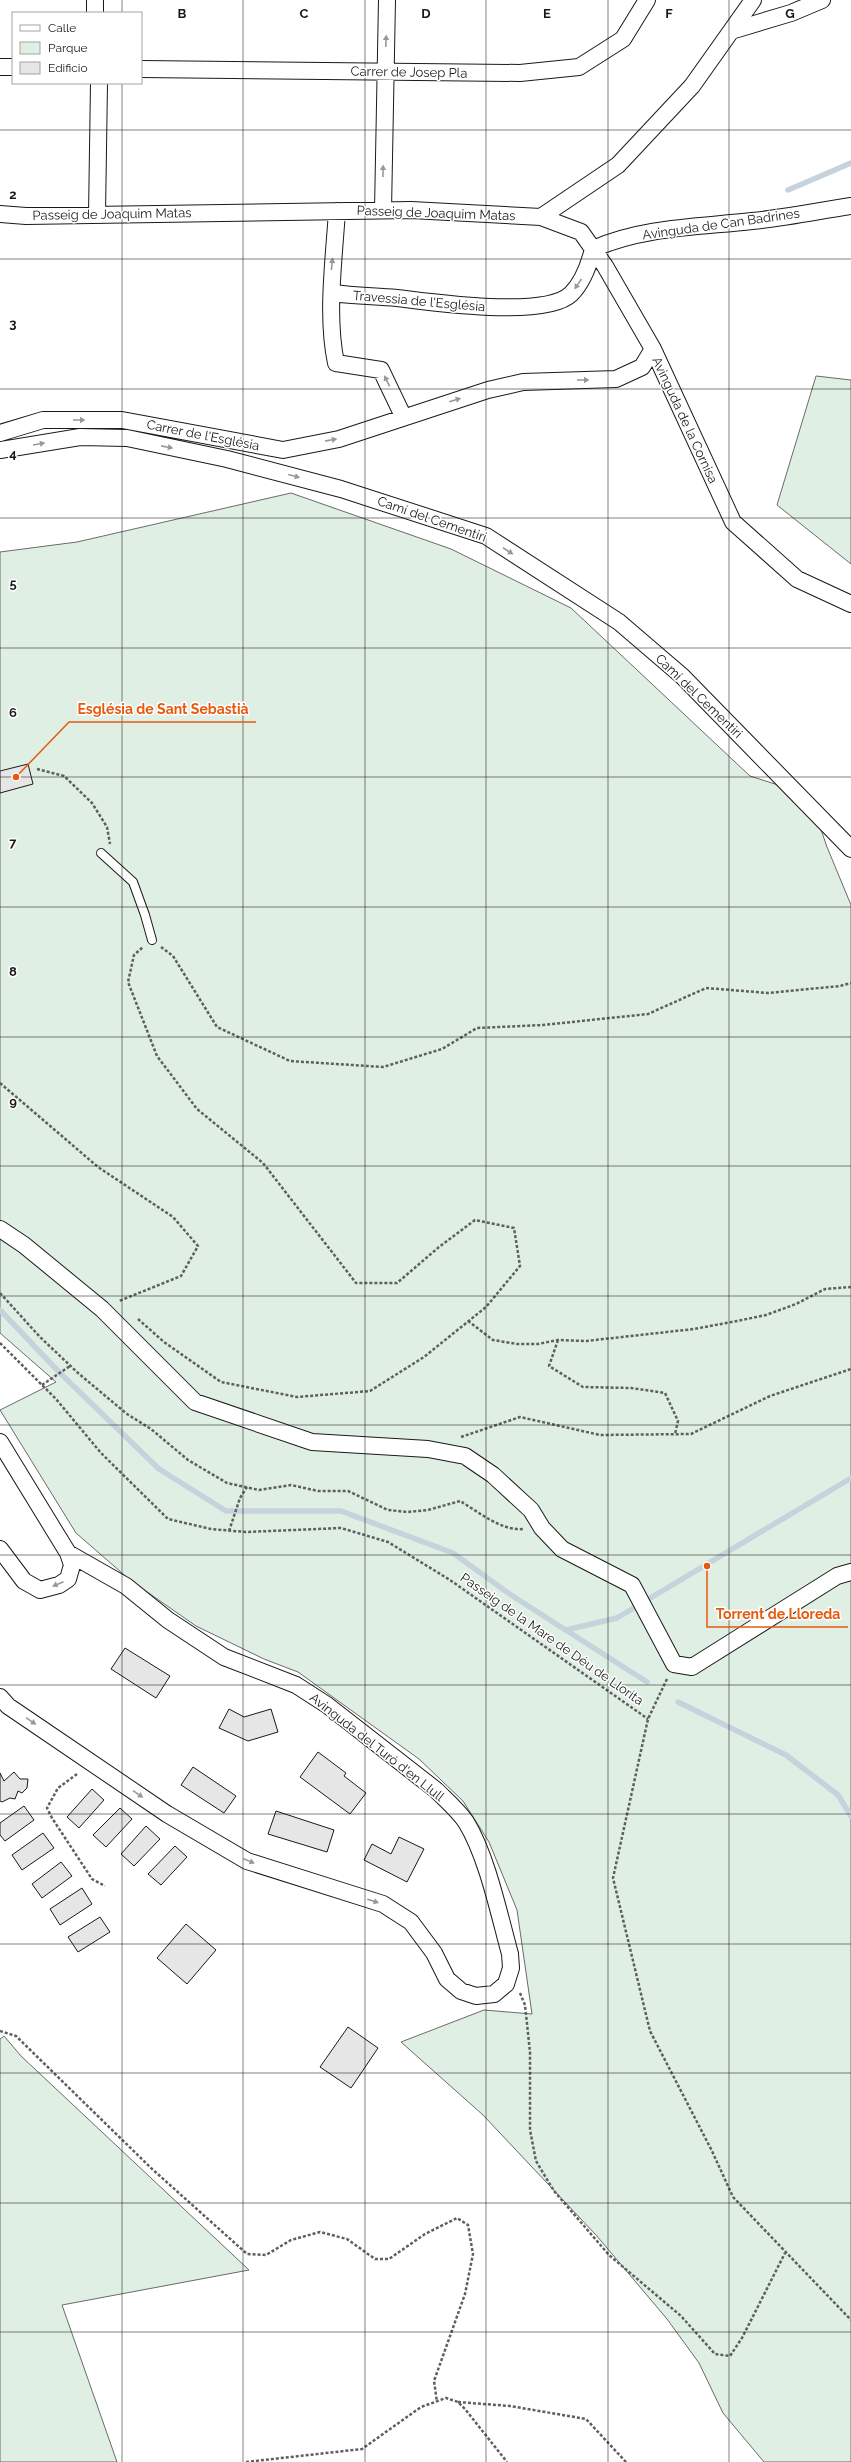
<svg xmlns="http://www.w3.org/2000/svg" width="851" height="2462" font-family="Raleway,sans-serif">
<style>
.green{fill:#e0efe3;stroke:#6a6a6a}
.lines{fill:none;stroke-linecap:round;stroke-linejoin:round}
.stream{stroke:#c6d2dc;stroke-width:5.5}
.building{fill:#e6e6e6;stroke:#1a1a1a}
.service-casing{stroke:#1a1a1a;stroke-width:10}
.minor-casing{stroke:#1a1a1a;stroke-width:18}
.path{stroke:#5f5f5f;stroke-width:2.5;stroke-dasharray:3 2;stroke-linecap:butt}
.service{stroke:#fff;stroke-width:8}
.minor{stroke:#fff;stroke-width:16}
.oneway{fill:#989898}
.grid{fill:none;stroke:#1a1a1a;stroke-width:1;stroke-opacity:0.55}
.labels{text-anchor:middle;dominant-baseline:central;stroke-width:3;stroke-linejoin:round;paint-order:stroke}
.street-label{font-size:13px;fill:#1a1a1a;stroke:#fff}
.grid-label{font-size:13px;text-anchor:middle;font-weight:bold;fill:#1a1a1a;stroke:#fff;stroke-width:3;stroke-linejoin:round;paint-order:stroke}
.leader{fill:none;stroke:#e8590c;stroke-width:1.5}
.callout-dot{fill:#e8590c;stroke:#fff;stroke-width:1.5}
.callout-label{font-size:14px;text-anchor:middle;font-weight:bold;fill:#e8590c;stroke:#fff;stroke-width:3;stroke-linejoin:round;paint-order:stroke}
</style>
<rect width="100%" height="100%" fill="#fff"/>
<!-- green -->
<path class="green" d="M 816,376 L 851,380 L 851,564 L 777,505 Z
M 291,493 L 451,549 L 571,608 L 750,776 L 809,795 L 827,847 L 851,905 L 851,2462 L 764,2462 L 723,2413 L 699,2363 L 667,2319 L 596,2235 L 483,2115 L 401,2042 L 484,2010 L 532,2014 L 517,1910 L 489,1842 L 463,1801 L 419,1759 L 298,1672 L 264,1659 L 196,1626 L 130,1580 L 76,1533 L 0,1410 L 56,1382 L 0,1333 L 0,552 L 77,542 Z
M 4,2036 L 21,2056 L 249,2270 L 62,2305 L 117,2462 L 0,2462 L 0,2039 Z"/>
<g class="lines">
<!-- stream -->
<path class="stream" d="M 788,190 L 851,163
M 0,1310 L 58,1371 L 159,1469 L 226,1511 L 341,1511 L 453,1553 L 511,1595 L 647,1682
M 566,1630 L 617,1618 L 851,1478
M 678,1702 L 786,1755 L 838,1795 L 851,1816"/>
</g>
<!-- building -->
<path class="building" d="M 28,764 L 33,784 L 0,793 L 0,771 Z
M 125,1648 L 170,1676 L 156,1698 L 111,1669 Z
M 229,1709 L 244,1717 L 271,1709 L 278,1732 L 248,1741 L 219,1728 Z
M 318,1752 L 346,1773 L 344,1776 L 366,1793 L 350,1814 L 300,1777 Z
M 193,1767 L 236,1796 L 224,1813 L 181,1785 Z
M 14,1772 L 20,1779 L 28,1779 L 27,1788 L 22,1793 L 18,1791 L 15,1799 L 10,1798 L 2,1802 L 0,1801 L 0,1773 L 4,1781 Z
M 92,1789 L 104,1800 L 79,1828 L 67,1817 Z
M 24,1806 L 34,1820 L 5,1841 L 0,1835 L 0,1823 Z
M 120,1808 L 132,1819 L 106,1847 L 93,1835 Z
M 276,1811 L 334,1830 L 327,1852 L 268,1834 Z
M 146,1826 L 160,1839 L 134,1866 L 121,1854 Z
M 43,1833 L 54,1848 L 22,1870 L 12,1855 Z
M 399,1837 L 424,1849 L 407,1882 L 364,1860 L 372,1844 L 391,1854 Z
M 175,1846 L 187,1857 L 161,1885 L 148,1874 Z
M 61,1862 L 72,1876 L 42,1898 L 32,1884 Z
M 82,1888 L 92,1904 L 60,1925 L 50,1909 Z
M 100,1917 L 110,1932 L 78,1952 L 68,1937 Z
M 186,1924 L 216,1950 L 187,1984 L 157,1958 Z
M 348,2027 L 378,2048 L 351,2088 L 320,2067 Z"/>
<g class="lines">
<defs>
<path id="service" d="M 101,853 L 133,882 L 145,915 L 152,940"/>
<path id="minor" d="M 95,0 L 95,13
M 731,31 L 791,13 L 822,0
M 0,67 L 13,67
M 141,69 L 520,73 L 579,67 L 623,39 L 647,0
M 383,210 L 387,0
M 337,211 C 334,259 326,316 336,363 L 381,370 L 403,416
M 0,214 L 26,216 L 411,210 L 541,217 L 618,165 L 692,86 L 753,0
M 97,215 L 99,83
M 541,217 L 581,232 L 605,266 L 653,349 L 733,522 L 797,579 L 851,604
M 333,293 C 354,296 375,296 397,298 C 432,302 545,319 571,294 C 583,282 589,265 593,249 C 642,227 699,227 752,221 C 785,218 818,211 851,206
M 0,433 L 43,420 L 122,420 L 283,450 L 339,439 L 488,390 L 523,382 L 616,379 L 642,367 L 653,349
M 0,450 L 80,437 L 127,438 L 227,459 L 341,489 L 486,536 L 619,622 L 682,676 L 851,849
M 0,1229 L 24,1245 L 102,1309 L 195,1402 L 312,1442 L 428,1449 L 465,1456 L 493,1475 L 531,1510 L 542,1528 L 562,1549 L 632,1585 L 674,1664 L 692,1667 L 837,1576 L 851,1572
M 0,1442 L 68,1553 L 72,1565 L 68,1579 L 59,1585 L 40,1590 L 24,1581 L 0,1549
M 0,1697 L 8,1706 L 167,1814 L 247,1861 L 383,1904 L 411,1922 L 434,1953 L 447,1979 L 461,1991 L 476,1996 L 494,1994 L 506,1984 L 511,1968 L 510,1954 C 499,1914 487,1856 466,1822 C 458,1810 446,1800 436,1790 L 327,1705 L 296,1685 L 224,1657 L 168,1620 L 126,1586 L 68,1553"/>
</defs>
<!-- service casing -->
<use href="#service" class="service-casing"/>
<!-- minor casing -->
<use href="#minor" class="minor-casing"/>
<!-- path -->
<path class="path" d="M 37,769 L 64,776 L 92,803 L 107,827 L 110,844
M 161,947 L 173,956 L 217,1027 L 290,1061 L 383,1067 L 442,1049 L 477,1028 L 543,1025 L 648,1014 L 706,988 L 768,993 L 840,986 L 851,983
M 0,1083 L 98,1167 L 173,1217 L 198,1246 L 181,1276 L 119,1301
M 0,1293 L 40,1337 L 78,1373 L 127,1414 L 151,1429 L 188,1460 L 227,1483 L 259,1490 L 291,1485 L 318,1491 L 348,1491 L 388,1510 L 407,1512 L 428,1510 L 460,1501 C 479,1512 501,1531 523,1529
M 138,1319 L 164,1342 L 221,1382 L 297,1397 L 370,1391 L 424,1357 L 486,1307 L 520,1266 L 514,1228 L 475,1220 L 439,1247 L 397,1283 L 356,1283 L 263,1163 L 197,1109 L 157,1056 L 128,982 L 134,955 L 143,947
M 468,1321 L 493,1340 L 517,1344 L 538,1344 L 558,1340 L 586,1341 L 694,1329 L 737,1321 L 766,1315 L 796,1304 L 825,1289 L 851,1287
M 558,1340 L 549,1366 L 583,1387 L 631,1388 L 665,1393 L 678,1421 L 675,1434
M 0,1343 L 56,1399 L 101,1453 L 168,1519 L 211,1529 L 246,1532 L 341,1528 L 388,1542 L 450,1580 L 648,1719
M 42,1385 L 70,1366
M 461,1437 L 520,1417 L 600,1435 L 691,1434 L 770,1396 L 851,1369
M 229,1531 L 240,1498 L 247,1487
M 667,1679 L 648,1719 L 613,1878 L 650,2031 L 712,2151 L 733,2197 L 851,2320
M 77,1774 L 58,1788 L 47,1808 L 52,1818 L 92,1879 L 105,1886
M 520,1993 L 525,2005 L 530,2052 L 530,2130 L 536,2161 L 554,2191 L 609,2255 L 681,2316 L 715,2354 L 730,2356 L 742,2338 L 785,2253
M 0,2031 L 16,2036 L 151,2168 L 247,2254 L 266,2255 L 291,2240 L 320,2232 L 347,2239 L 375,2259 L 389,2259 L 425,2234 L 457,2218 L 468,2225 L 473,2254 L 465,2294 L 434,2381 L 437,2402
M 458,2402 L 510,2406 L 586,2419 L 626,2462
M 246,2462 L 362,2449 L 421,2407 L 446,2398 L 458,2402 L 465,2409 L 507,2462"/>
<!-- service -->
<use href="#service" class="service"/>
<!-- minor -->
<use href="#minor" class="minor"/>
</g>
<!-- one-way arrows -->
<defs><path id="oneway-solid" d="M-6-.8H1V-3.2L6.5 0L1 3.2V.8H-6Z"/></defs>
<g class="oneway">
<use href="#oneway-solid" transform="translate(386 41) rotate(-88)"/>
<use href="#oneway-solid" transform="translate(383 171) rotate(-89)"/>
<use href="#oneway-solid" transform="translate(332 264) rotate(-84)"/>
<use href="#oneway-solid" transform="translate(578 284) rotate(124)"/>
<use href="#oneway-solid" transform="translate(583 380)"/>
<use href="#oneway-solid" transform="translate(387 381) rotate(-116)"/>
<use href="#oneway-solid" transform="translate(455 400) rotate(-17)"/>
<use href="#oneway-solid" transform="translate(79 420)"/>
<use href="#oneway-solid" transform="translate(331 440) rotate(-11)"/>
<use href="#oneway-solid" transform="translate(39 444) rotate(-10)"/>
<use href="#oneway-solid" transform="translate(167 447) rotate(11)"/>
<use href="#oneway-solid" transform="translate(294 476) rotate(15)"/>
<use href="#oneway-solid" transform="translate(508 551) rotate(33)"/>
<use href="#oneway-solid" transform="translate(58 1584) rotate(157)"/>
<use href="#oneway-solid" transform="translate(31 1721) rotate(34)"/>
<use href="#oneway-solid" transform="translate(138 1794) rotate(34)"/>
<use href="#oneway-solid" transform="translate(249 1861) rotate(22)"/>
<use href="#oneway-solid" transform="translate(373 1901) rotate(18)"/>
</g>
<!-- grid -->
<path class="grid" d="M 122,0 L 122,13M 243,0 L 243,2462M 365,0 L 365,2462M 486,0 L 486,2462M 608,0 L 608,2462M 729,0 L 729,2462M 122,83 L 122,2462M 0,130 L 851,130M 0,259 L 851,259M 0,389 L 851,389M 0,518 L 851,518M 0,648 L 851,648M 0,777 L 851,777M 0,907 L 851,907M 0,1037 L 851,1037M 0,1166 L 851,1166M 0,1296 L 851,1296M 0,1425 L 851,1425M 0,1555 L 851,1555M 0,1685 L 851,1685M 0,1814 L 851,1814M 0,1944 L 851,1944M 0,2073 L 851,2073M 0,2203 L 851,2203M 0,2332 L 851,2332"/>
<g class="labels">
<!-- street labels -->
<g class="street-label">
<text transform="translate(409 72) rotate(1)">Carrer de Josep Pla</text>
<text transform="translate(436 213) rotate(2)">Passeig de Joaquim Matas</text>
<text transform="translate(112 214) rotate(-1)">Passeig de Joaquim Matas</text>
<text transform="translate(721 224) rotate(-8)">Avinguda de Can Badrines</text>
<text transform="translate(419 301) rotate(5)">Travessia de l'Església</text>
<text transform="translate(685 420) rotate(65)">Avinguda de la Cornisa</text>
<text transform="translate(203 435) rotate(11)">Carrer de l'Església</text>
<text transform="translate(432 519) rotate(19)">Camí del Cementiri</text>
<text transform="translate(699 696) rotate(44)">Camí del Cementiri</text>
<text transform="translate(552 1639) rotate(35)">Passeig de la Mare de Déu de Llorita</text>
<text transform="translate(377 1747) rotate(38)">Avinguda del Turó d'en Llull</text>
</g>
</g>
<g class="grid-label">
<text x="182" y="18">B</text>
<text x="304" y="18">C</text>
<text x="426" y="18">D</text>
<text x="547" y="18">E</text>
<text x="669" y="18">F</text>
<text x="790" y="18">G</text>
<text x="13" y="199">2</text>
<text x="13" y="328">3</text>
<text x="13" y="458">4</text>
<text x="13" y="588">5</text>
<text x="13" y="717">6</text>
<text x="13" y="847">7</text>
<text x="13" y="976">8</text>
<text x="13" y="1106">9</text>
</g>
<!-- callouts -->
<path class="leader" d="M16 777L69 722H256M707 1566L707 1627H848"/>
<g class="callout-dot">
<circle cx="16" cy="777" r="4"/>
<circle cx="707" cy="1566" r="4"/>
</g>
<g class="callout-label">
<text x="163" y="714">Església de Sant Sebastià</text>
<text x="778" y="1619">Torrent de Lloreda</text>
</g>
<!-- legend -->
<rect x="12" y="12" width="130" height="72" fill="#ffffff" stroke="#a3a3a3"/>
<rect x="20" y="25" width="20" height="6" fill="#ffffff" stroke="#a3a3a3"/>
<text x="48" y="32" font-size="12" fill="#1a1a1a">Calle</text>
<rect x="20" y="42" width="20" height="12" fill="#e0efe3" stroke="#a3a3a3"/>
<text x="48" y="52" font-size="12" fill="#1a1a1a">Parque</text>
<rect x="20" y="62" width="20" height="12" fill="#e6e6e6" stroke="#a3a3a3"/>
<text x="48" y="72" font-size="12" fill="#1a1a1a">Edificio</text>
</svg>
